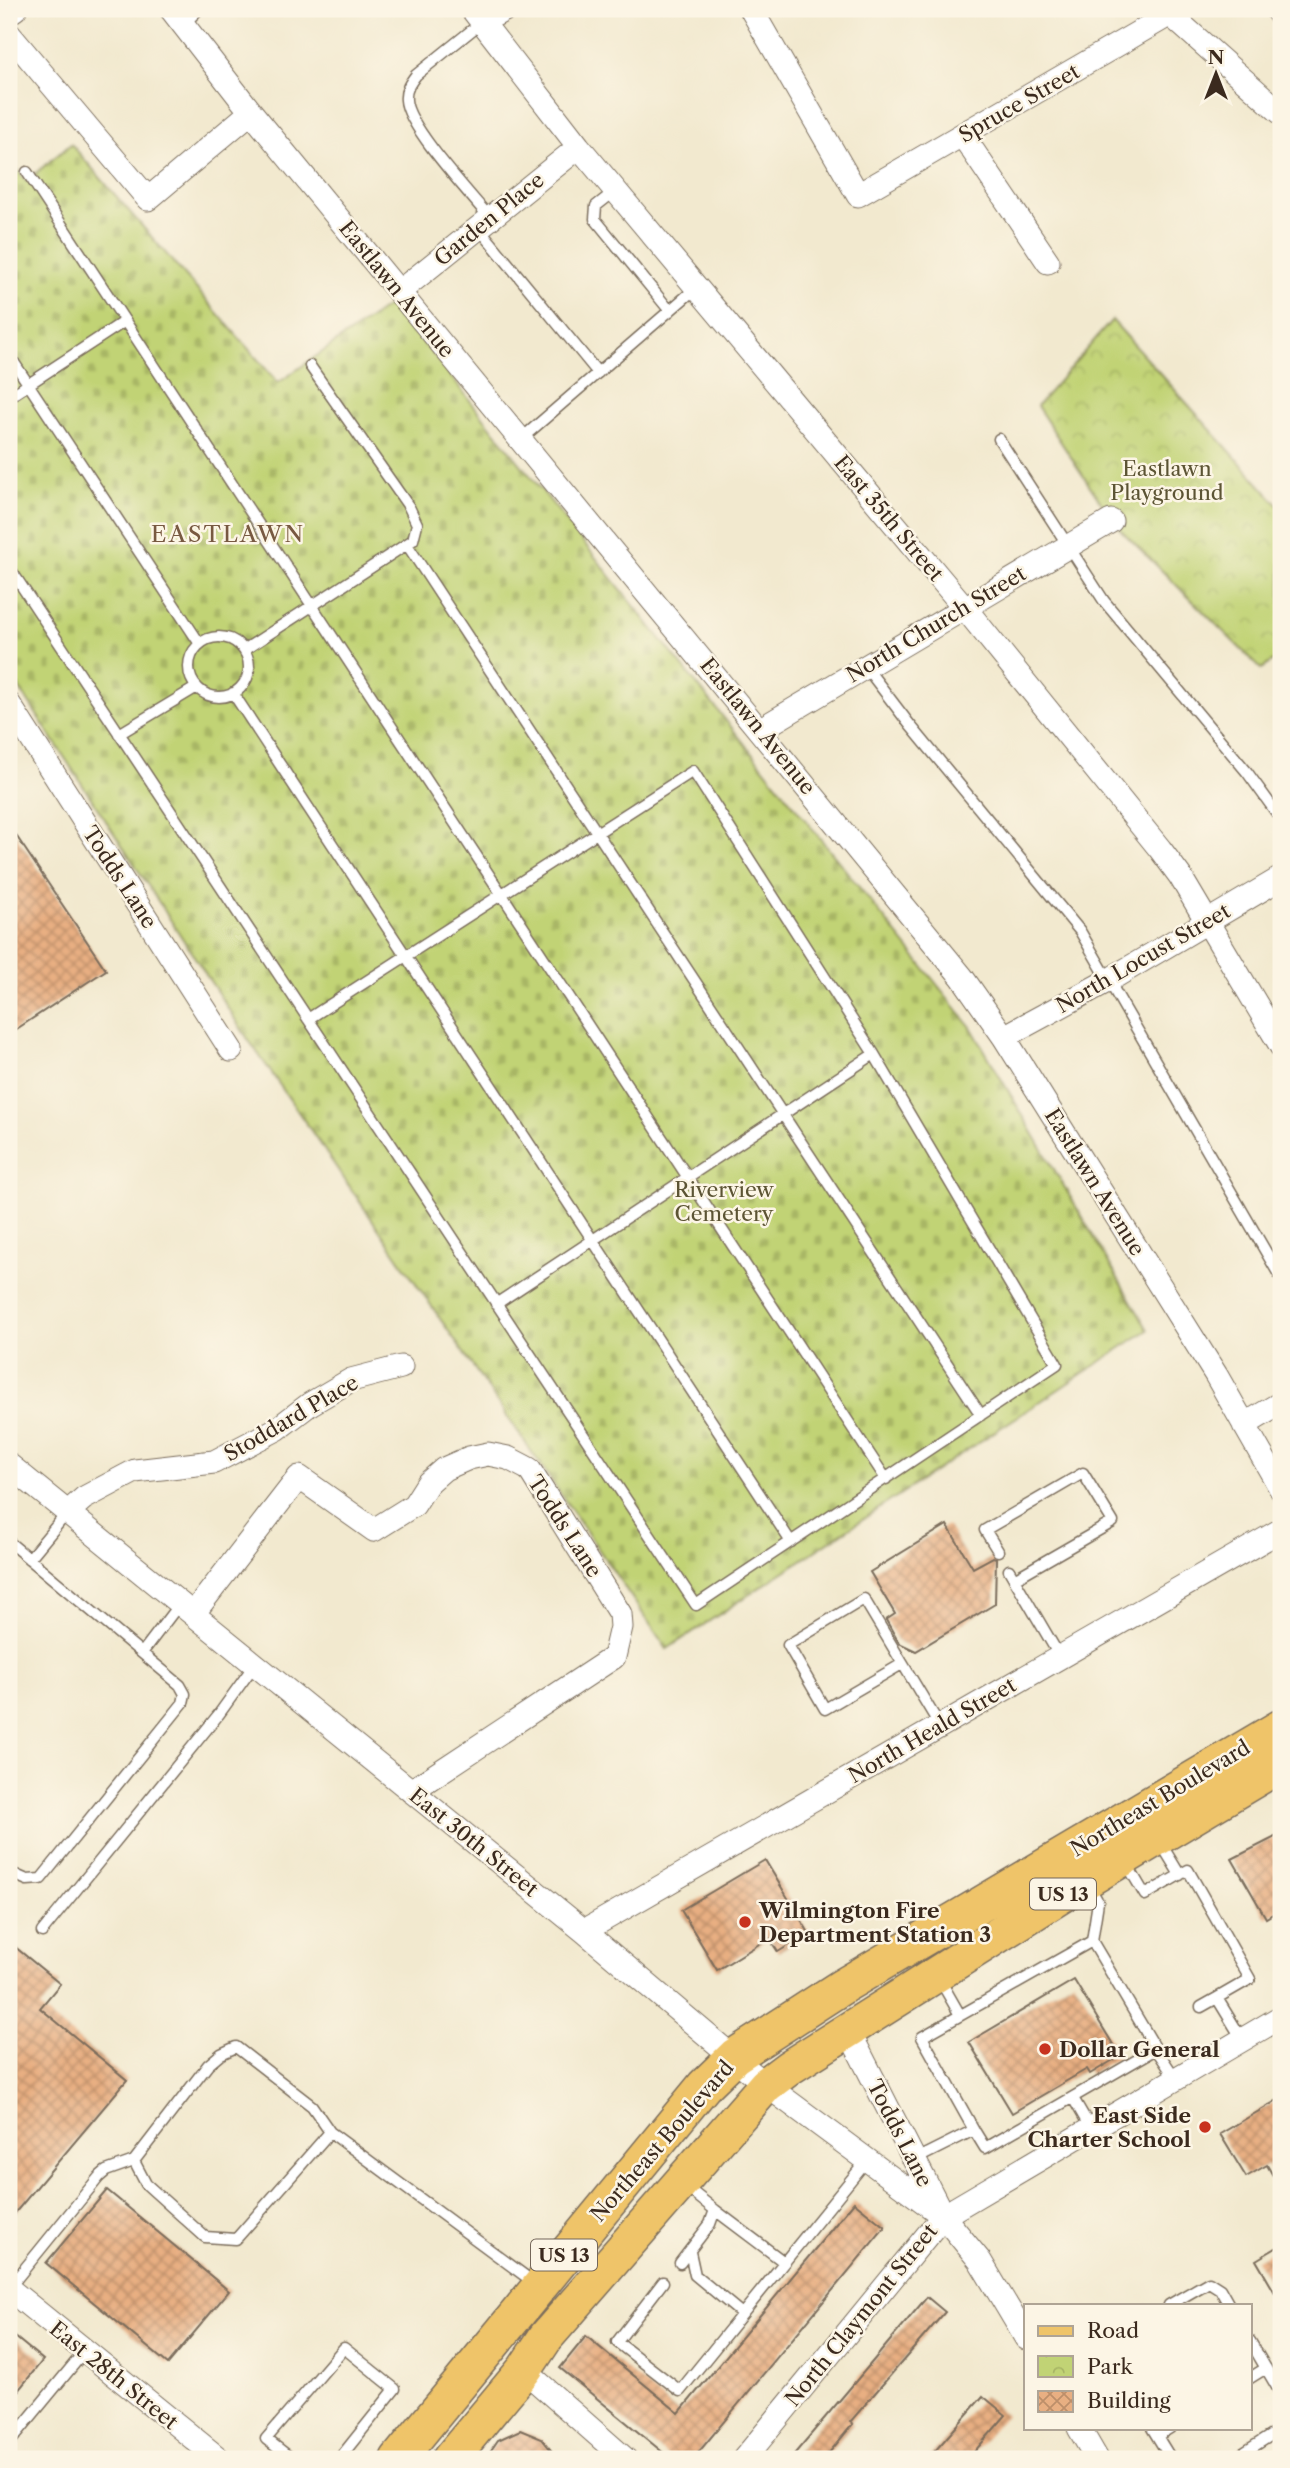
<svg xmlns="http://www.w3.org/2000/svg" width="1290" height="2468" font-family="'Libre Caslon Text',serif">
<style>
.cemetery{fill:url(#cemetery-stones);stroke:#7e7e4a;stroke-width:2}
.park{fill:url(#park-crowns);stroke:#7e7e4a;stroke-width:2}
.building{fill:url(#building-cross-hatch)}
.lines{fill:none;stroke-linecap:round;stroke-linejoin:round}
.lane-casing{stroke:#7b6d5c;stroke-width:13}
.street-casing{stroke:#7b6d5c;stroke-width:25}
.primary-casing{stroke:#7b6d5c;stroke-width:38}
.lane{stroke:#fff;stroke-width:10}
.street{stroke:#fff;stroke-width:23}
.primary{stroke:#efc469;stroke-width:35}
.poi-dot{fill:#c8321e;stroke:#fcf5e5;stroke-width:2.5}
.labels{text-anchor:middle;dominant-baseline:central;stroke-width:5;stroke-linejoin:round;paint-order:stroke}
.shield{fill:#fcf5e5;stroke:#75675a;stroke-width:2}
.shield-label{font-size:19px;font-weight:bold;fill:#3b2a1e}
.street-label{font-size:21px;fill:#3b2a1e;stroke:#fcf5e5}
.park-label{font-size:21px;fill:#5c5434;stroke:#fcf5e5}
.poi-label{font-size:21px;font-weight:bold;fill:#3b2a1e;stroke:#fcf5e5;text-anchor:start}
.neighbourhood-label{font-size:23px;letter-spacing:2px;fill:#785941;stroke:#fcf5e5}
</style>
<defs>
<pattern id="cemetery-stones" width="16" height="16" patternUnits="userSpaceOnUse" patternTransform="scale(1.75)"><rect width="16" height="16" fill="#c1d375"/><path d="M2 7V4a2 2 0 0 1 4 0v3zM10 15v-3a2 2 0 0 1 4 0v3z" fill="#a7b565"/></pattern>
<pattern id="park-crowns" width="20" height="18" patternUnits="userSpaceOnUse" patternTransform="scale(1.75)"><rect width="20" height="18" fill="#c1d375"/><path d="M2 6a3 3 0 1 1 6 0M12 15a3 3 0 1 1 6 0" fill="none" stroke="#a7b565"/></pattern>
<pattern id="building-cross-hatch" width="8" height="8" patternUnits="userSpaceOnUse" patternTransform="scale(1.75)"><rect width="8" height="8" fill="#e8af82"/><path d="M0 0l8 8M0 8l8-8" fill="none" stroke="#bd8f6a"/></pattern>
</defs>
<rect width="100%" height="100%" fill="#fcf5e5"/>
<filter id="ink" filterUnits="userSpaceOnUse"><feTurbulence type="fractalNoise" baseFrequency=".0143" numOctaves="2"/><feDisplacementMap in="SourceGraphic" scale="14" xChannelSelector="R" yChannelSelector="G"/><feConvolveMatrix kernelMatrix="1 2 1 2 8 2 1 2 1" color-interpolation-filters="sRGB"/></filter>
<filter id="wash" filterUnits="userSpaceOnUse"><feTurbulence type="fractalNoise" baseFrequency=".00686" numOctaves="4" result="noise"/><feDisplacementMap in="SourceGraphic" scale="28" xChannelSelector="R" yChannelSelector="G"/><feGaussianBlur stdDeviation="1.57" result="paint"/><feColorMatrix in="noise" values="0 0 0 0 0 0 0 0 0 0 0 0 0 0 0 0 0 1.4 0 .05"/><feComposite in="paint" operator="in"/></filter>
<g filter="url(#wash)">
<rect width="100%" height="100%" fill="#f2e9cf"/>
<!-- cemetery -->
<path class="cemetery" d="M 71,144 L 278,383 L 392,303 L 971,1027 L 1148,1330 L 667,1649 L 244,1033 L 9,672 L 9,160 L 26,181 Z"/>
<!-- park -->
<path class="park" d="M 1112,320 L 1281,508 L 1281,656 L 1261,669 L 1116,525 L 1037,406 Z"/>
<g id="blocks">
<!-- building -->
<path class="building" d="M 9,825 L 106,970 L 9,1034 Z
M 947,1525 L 973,1568 L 993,1557 L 996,1558 L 995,1604 L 916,1651 L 899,1643 L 886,1620 L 895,1614 L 870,1572 Z
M 1281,1834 L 1281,1909 L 1266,1918 L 1232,1859 Z
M 765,1860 L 809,1933 L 778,1952 L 769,1938 L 717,1970 L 681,1910 Z
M 9,1942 L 60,1984 L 40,2008 L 127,2080 L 9,2220 Z
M 1074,1980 L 1120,2056 L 1090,2074 L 1087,2069 L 1012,2113 L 969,2042 Z
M 1281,2098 L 1281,2190 L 1267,2165 L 1246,2177 L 1220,2134 Z
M 107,2190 L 229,2291 L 168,2364 L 46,2263 Z
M 854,2202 L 885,2227 L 693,2459 L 671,2459 L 560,2368 L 586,2336 L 679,2413 Z
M 1281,2245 L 1281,2303 L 1256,2260 Z
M 927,2297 L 945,2312 L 850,2422 L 853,2424 L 824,2459 L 790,2459 Z
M 9,2332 L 43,2360 L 9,2402 Z
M 983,2396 L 1006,2415 L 968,2459 L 928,2459 Z
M 520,2430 L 542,2439 L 558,2459 L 485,2459 L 498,2440 Z"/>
</g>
</g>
<g filter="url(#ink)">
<use href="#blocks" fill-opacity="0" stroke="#7b6d5c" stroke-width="2"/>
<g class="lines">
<defs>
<path id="lane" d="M 482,22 L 416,75 C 410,83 405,90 406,100 C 407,126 471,195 490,218
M 183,25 L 199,9
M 27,172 L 886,1479
M 615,191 L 596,206 L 595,219 L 670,311
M 479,228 L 598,373
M 9,355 L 200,644
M 9,397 L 125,321
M 521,439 L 696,288
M 999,439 L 1104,601 L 1247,772 L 1281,819
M 408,546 L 981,1415
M 9,567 L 696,1605 L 1057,1364 L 874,1054 L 693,771 L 308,1019
M189 667a30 30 0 1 1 60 0a30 30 0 1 1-60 0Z
M 244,650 L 413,540 L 417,524 L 409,507 L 310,366
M 865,666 L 910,725 L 1080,931 L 1281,1278
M 233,693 L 791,1542
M 119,734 L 197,687
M 496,1304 L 874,1054
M 9,1542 L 180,1685 L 185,1694 L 183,1703 L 41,1879 L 27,1880 L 9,1872
M 998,1551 L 985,1530 L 1083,1473 L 1113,1522 L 1014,1579
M 29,1559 L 67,1513
M 1009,1570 L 1060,1657
M 142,1653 L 180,1603
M 902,1664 L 825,1709 L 788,1645 L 864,1599 L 940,1726
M 1160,1842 L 1180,1875
M 1125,1861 L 1145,1895 L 1188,1870 L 1250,1979 L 1217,1998
M 1088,1884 L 1098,1902 L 1092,1941
M 42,1932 L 219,1714 L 255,1664
M 940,1980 L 960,2015
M 1201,2007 L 1217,1998 L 1242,2039
M 1156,2049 L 1176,2079
M 1073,2098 L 1091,2129
M 330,2132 L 236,2239 L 205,2237 L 146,2184 L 134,2161 L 208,2065 L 221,2054 L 236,2047 L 312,2106 L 330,2132 L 536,2284
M 914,2160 L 974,2130 L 922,2037 L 1092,1941 L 1156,2049 L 985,2148 L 974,2130
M 715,2210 L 784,2262
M 690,2252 L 695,2275 L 742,2314
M 680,2263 L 710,2224 L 715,2210 L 685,2186
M 663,2282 L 617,2342 L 680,2391 L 867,2160
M 9,2288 L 99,2177 L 106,2171 L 134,2161
M 1169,2305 L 1209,2282 L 1220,2289 L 1229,2305
M 1250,2341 L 1281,2394
M 1250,2378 L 1266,2368
M 1152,2428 L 1171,2459
M 1157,2436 L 1170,2428
M 9,2443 L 84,2352
M 292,2459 L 266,2439 L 344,2348 L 395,2389 L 339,2459
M 1234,2459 L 1281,2429"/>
<path id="street" d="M 171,9 L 251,112 L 962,977 L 1004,1037 L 1216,1375 L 1281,1489
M 472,9 L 579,147 L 964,607 L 1160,849 L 1180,876 L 1281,1046
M 751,9 L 858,195 L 1179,9
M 1164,9 L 1281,113
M 1276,9 L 1281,17
M 9,13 L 15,9
M 482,22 L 506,9
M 9,34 L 148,199 L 251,112
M 963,136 L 1048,262
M 400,291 L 579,147
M 9,704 L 231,1050
M 761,729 L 1111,521
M 1004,1037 L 1109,980 L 1281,878
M 1244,1425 L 1281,1403
M 9,1465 L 584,1931 L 766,2085 L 943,2216
M 67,1513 L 84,1498 L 135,1471 L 214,1462 L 277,1429 L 310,1404 L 351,1380 L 401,1367
M 193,1614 L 299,1477 L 374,1530 L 414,1505 L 428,1483 L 444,1469 L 469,1458 L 488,1454 L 508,1458 L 529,1469 L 620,1614 L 621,1627 L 614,1657 L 411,1791
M 584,1931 L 1281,1530
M 848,2030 L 943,2216 L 980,2261 L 1026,2338
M 9,2289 L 219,2459
M 524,2370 L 625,2459
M 1079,2428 L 1097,2459
M 744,2459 L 943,2216 L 1281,2017"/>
<path id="primary" d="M 398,2459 L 704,2086 L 735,2056 L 843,1986 L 1281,1727
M 450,2459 L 524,2370 L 546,2337 L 766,2085 L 790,2067 L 1060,1896 L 1281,1764"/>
</defs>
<!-- lane casing -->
<use href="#lane" class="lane-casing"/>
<!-- street casing -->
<use href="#street" class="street-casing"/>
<!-- primary casing -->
<use href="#primary" class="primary-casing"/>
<!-- lane -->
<use href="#lane" class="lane"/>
<!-- street -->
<use href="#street" class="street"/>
<!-- primary -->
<use href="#primary" class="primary"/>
</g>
</g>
<!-- markers -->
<g class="poi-dot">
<circle cx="745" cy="1922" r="7"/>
<circle cx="1045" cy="2049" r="7"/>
<circle cx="1205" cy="2127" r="7"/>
</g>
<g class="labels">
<!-- shield labels -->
<g class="shield">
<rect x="1030" y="1878.5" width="66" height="31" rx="5"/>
<rect x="531" y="2239.5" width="66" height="31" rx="5"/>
</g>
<g class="shield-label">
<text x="1063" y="1894">US 13</text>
<text x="564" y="2255">US 13</text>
</g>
<!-- street labels -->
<g class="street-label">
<text transform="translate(1019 103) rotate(-30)">Spruce Street</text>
<text transform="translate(489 219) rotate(-39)">Garden Place</text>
<text transform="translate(397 289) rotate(51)">Eastlawn Avenue</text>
<text transform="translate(889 518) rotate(50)">East 35th Street</text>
<text transform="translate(936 624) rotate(-31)">North Church Street</text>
<text transform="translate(758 726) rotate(51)">Eastlawn Avenue</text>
<text transform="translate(120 877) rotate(57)">Todds Lane</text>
<text transform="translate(1143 958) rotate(-30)">North Locust Street</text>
<text transform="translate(1095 1182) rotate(58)">Eastlawn Avenue</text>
<text transform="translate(291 1418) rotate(-30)">Stoddard Place</text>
<text transform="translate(565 1526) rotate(57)">Todds Lane</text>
<text transform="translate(932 1730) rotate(-30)">North Heald Street</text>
<text transform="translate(1160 1798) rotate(-31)">Northeast Boulevard</text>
<text transform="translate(474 1842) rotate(39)">East 30th Street</text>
<text transform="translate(900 2133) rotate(63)">Todds Lane</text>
<text transform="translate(662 2141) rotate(-49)">Northeast Boulevard</text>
<text transform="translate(861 2315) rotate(-51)">North Claymont Street</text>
<text transform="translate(114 2375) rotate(39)">East 28th Street</text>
</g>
<!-- park labels -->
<g class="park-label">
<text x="1167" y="468">Eastlawn<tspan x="1167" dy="24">Playground</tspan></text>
<text x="724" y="1189">Riverview<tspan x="724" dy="24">Cemetery</tspan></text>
</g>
<!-- poi labels -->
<g class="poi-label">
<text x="759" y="1910">Wilmington Fire<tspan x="759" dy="24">Department Station 3</tspan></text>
<text x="1059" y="2049">Dollar General</text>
<text x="1191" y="2115" text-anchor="end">East Side<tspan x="1191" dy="24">Charter School</tspan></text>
</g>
<!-- neighbourhood labels -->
<g class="neighbourhood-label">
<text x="228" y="534">EASTLAWN</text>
</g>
</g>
<!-- margin -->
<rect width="1290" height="2468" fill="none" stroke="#fcf5e5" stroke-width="35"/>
<!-- legend -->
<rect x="1024" y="2304" width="228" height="126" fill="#fcf5e5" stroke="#afa495" stroke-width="2"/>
<rect x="1038" y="2326" width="35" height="10" fill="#efc469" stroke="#afa495" stroke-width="2"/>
<text x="1087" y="2338" font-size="21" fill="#3b2a1e">Road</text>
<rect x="1038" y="2356" width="35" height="21" fill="url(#park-crowns)" stroke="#afa495" stroke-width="2"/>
<text x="1087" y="2374" font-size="21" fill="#3b2a1e">Park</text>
<rect x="1038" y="2391" width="35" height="21" fill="url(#building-cross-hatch)" stroke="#afa495" stroke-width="2"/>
<text x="1087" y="2408" font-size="21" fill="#3b2a1e">Building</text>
<!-- north arrow -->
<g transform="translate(1216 74)" stroke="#fcf5e5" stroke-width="5" paint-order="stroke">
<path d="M0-5L12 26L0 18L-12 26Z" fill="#3b2a1e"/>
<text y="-10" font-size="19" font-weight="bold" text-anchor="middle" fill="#3b2a1e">N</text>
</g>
</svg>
